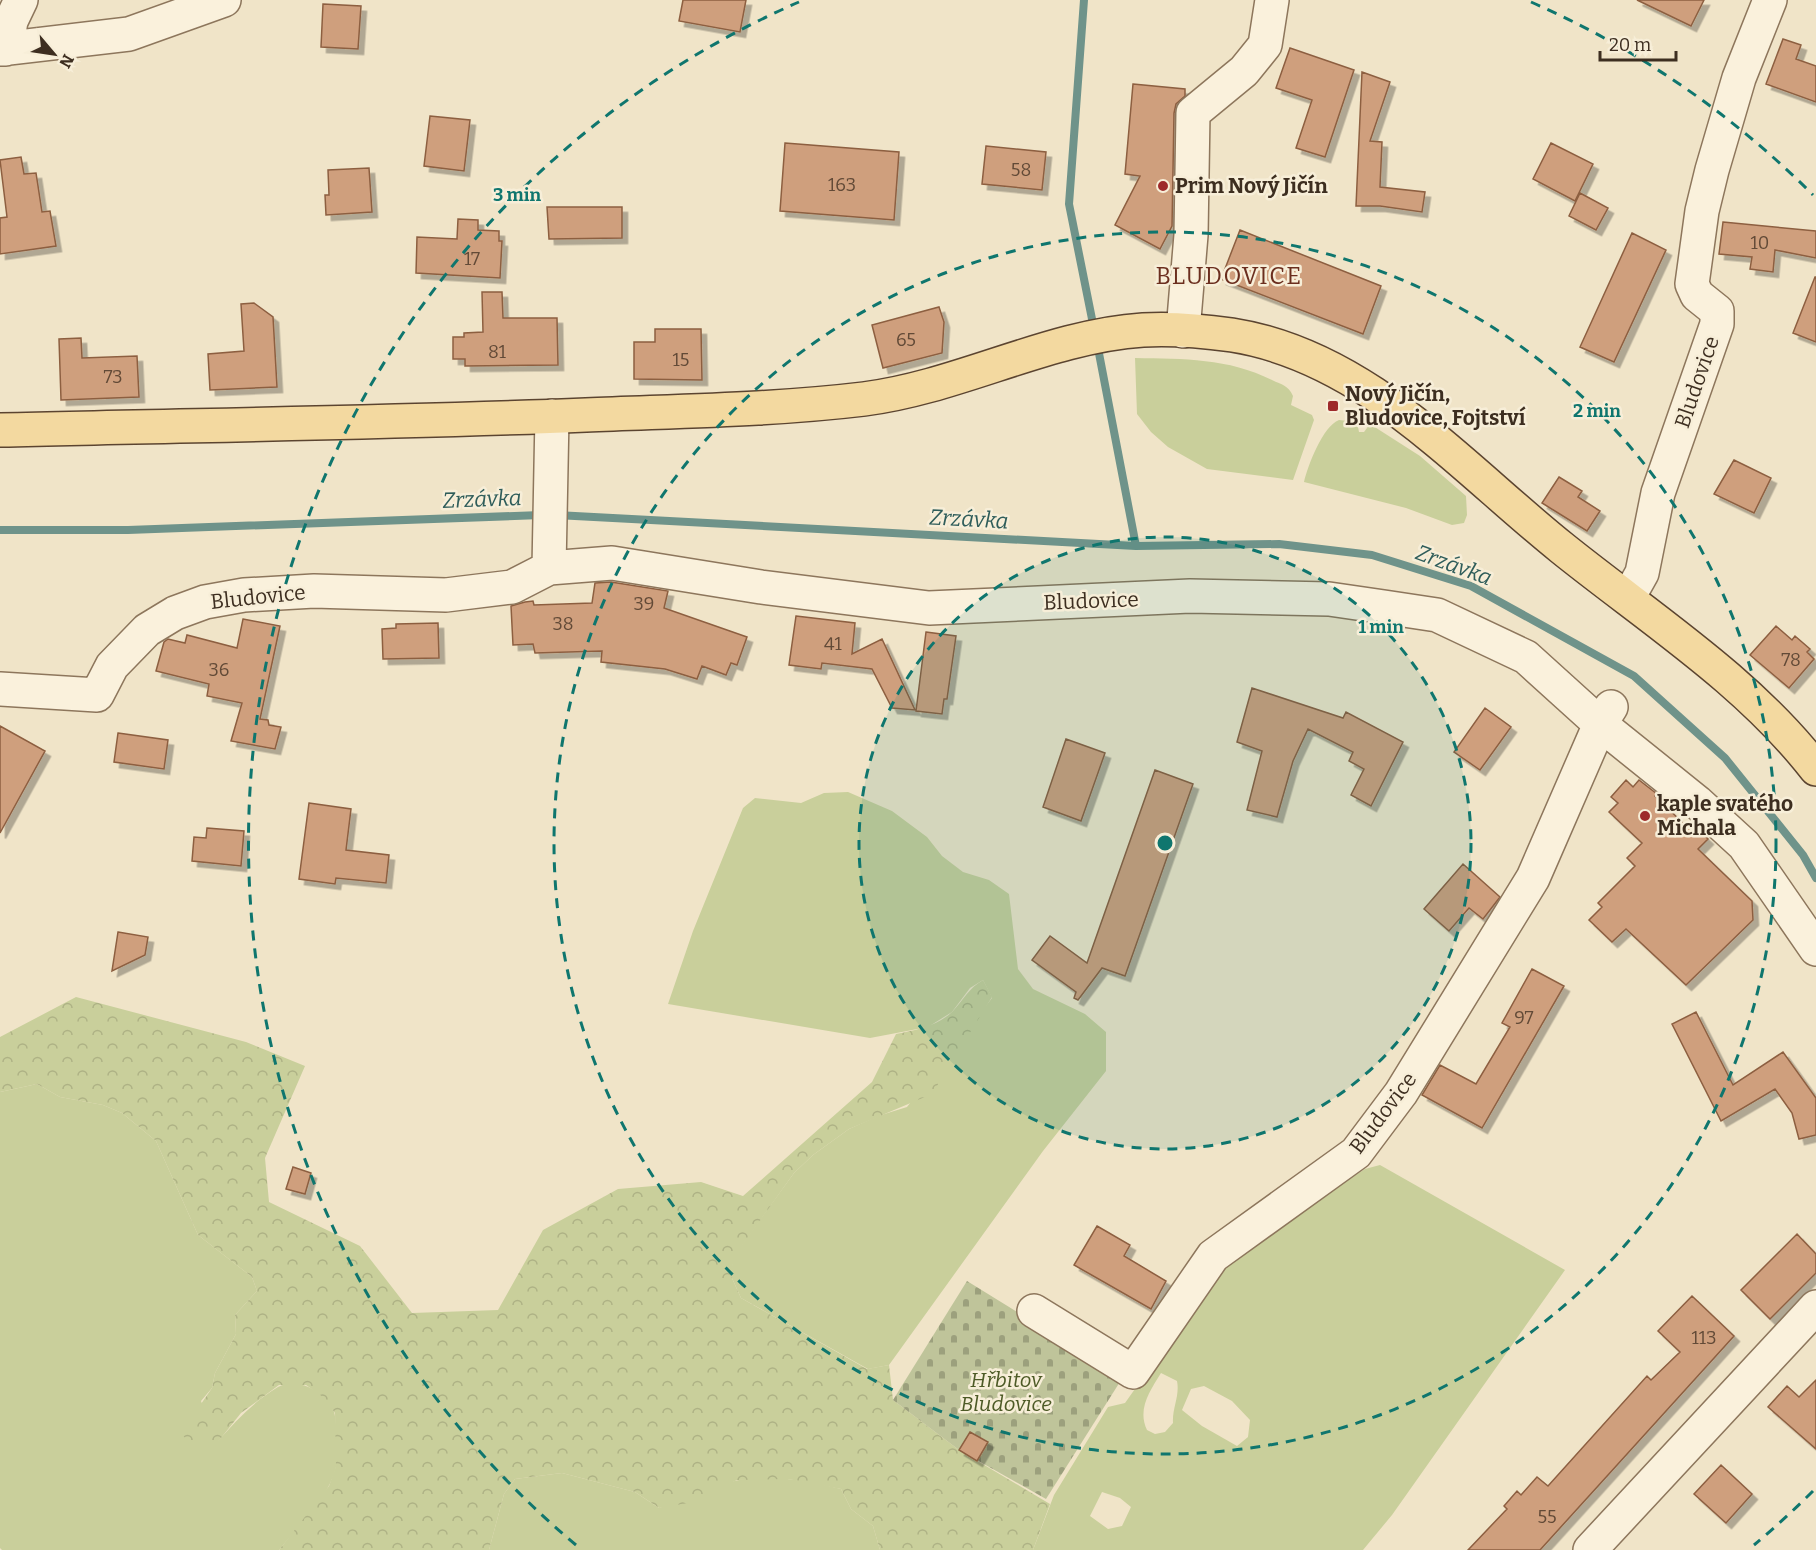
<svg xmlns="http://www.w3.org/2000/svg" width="1816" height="1550" font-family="Bitter,serif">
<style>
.green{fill:#c9cf9b;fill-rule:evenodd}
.forest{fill:url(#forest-crowns)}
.cemetery{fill:url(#cemetery-stones)}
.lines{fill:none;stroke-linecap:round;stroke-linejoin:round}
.stream{stroke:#6f938a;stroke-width:8}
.building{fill:#cf9f7d;stroke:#8d5f41;stroke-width:1.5;filter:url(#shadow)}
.minor-casing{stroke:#8d765c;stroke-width:36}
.major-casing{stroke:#5b4430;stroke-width:36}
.minor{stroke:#faf1dc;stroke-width:33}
.major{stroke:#f3d9a0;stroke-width:33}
.ring{fill:none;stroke:#0f766e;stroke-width:3;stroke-dasharray:10 8}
.poi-dot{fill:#9e2a2b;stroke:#f7eed8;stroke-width:2}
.labels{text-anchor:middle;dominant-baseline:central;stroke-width:5;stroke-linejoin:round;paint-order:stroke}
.number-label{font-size:18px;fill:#624a37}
.poi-label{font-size:21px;font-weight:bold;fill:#3d2e20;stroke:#f7eed8;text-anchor:start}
.street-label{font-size:21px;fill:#3d2e20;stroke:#f7eed8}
.park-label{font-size:21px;font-style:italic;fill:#4d5a26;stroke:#f7eed8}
.water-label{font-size:22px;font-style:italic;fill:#2f5d5a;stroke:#f7eed8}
.quarter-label{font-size:24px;letter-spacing:1.5px;fill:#6b2e1e;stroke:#f7eed8}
.centre{fill:#0f766e;stroke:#f7eed8;stroke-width:3}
.ring-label{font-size:18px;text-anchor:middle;font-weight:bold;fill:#0f766e;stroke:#f7eed8;stroke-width:5;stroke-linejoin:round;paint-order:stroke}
</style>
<defs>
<pattern id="forest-crowns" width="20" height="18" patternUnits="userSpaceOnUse" patternTransform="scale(1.5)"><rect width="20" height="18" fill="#c9cf9b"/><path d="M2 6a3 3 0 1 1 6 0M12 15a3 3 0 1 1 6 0" fill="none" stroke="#aeb285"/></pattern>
<pattern id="cemetery-stones" width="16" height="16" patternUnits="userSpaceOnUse" patternTransform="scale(1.5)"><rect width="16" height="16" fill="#bfc49a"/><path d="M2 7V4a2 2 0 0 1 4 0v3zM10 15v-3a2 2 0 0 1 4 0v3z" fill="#9ca07d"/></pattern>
<filter id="shadow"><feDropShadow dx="5.5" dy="5.5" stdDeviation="0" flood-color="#0004"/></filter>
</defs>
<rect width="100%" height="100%" fill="#f0e4c8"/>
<!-- green -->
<path class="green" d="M 1135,358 C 1184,359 1228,358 1272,380 C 1282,385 1288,385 1293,396 L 1291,405 L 1312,415 L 1314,420 L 1293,480 L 1207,469 L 1168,447 L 1151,432 L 1137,414 Z
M 1339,420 L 1357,422 L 1359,432 L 1364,432 L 1370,424 L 1420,456 L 1466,496 L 1467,515 L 1464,523 L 1452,525 L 1406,508 L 1304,482 C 1308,465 1323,426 1339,420 Z
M 848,792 L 892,811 L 927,837 L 942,856 L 963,872 L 989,880 L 1009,894 L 1018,969 L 1033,989 L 1085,1014 L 1106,1032 L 1106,1071 L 1043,1151 L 889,1365 L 868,1369 L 741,1298 L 731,1276 L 733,1257 L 794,1173 L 813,1155 L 849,1129 L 878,1116 L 907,1107 L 992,998 L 983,980 L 970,988 L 952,1012 L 928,1027 L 870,1038 L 668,1004 L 693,931 L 743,808 L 755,798 L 801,803 L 824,793 Z
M 37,1084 L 60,1097 L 103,1105 L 122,1113 L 156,1141 L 198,1235 L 252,1277 L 257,1291 L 235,1315 L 236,1334 L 215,1373 L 212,1388 L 201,1401 L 217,1442 C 235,1422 254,1401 278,1387 C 297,1376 327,1392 334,1412 C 337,1420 338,1458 336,1467 C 329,1498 298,1526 279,1550 L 2,1550 L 0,1548 L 0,1092 Z
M 1380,1165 L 1565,1270 L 1392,1515 L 1363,1550 L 1033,1550 L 1054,1495 L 1108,1407 L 1125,1403 L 1210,1283 L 1254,1242 L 1300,1210 L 1365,1169 ZM 1161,1373 L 1177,1381 C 1180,1396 1172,1408 1173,1423 L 1165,1432 L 1155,1434 L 1147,1430 C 1137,1409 1150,1391 1161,1373 ZM 1204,1386 L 1232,1401 L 1250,1420 L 1248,1437 L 1237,1446 L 1202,1426 L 1182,1410 L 1191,1389 ZM 1102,1492 L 1120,1498 L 1131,1507 L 1122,1526 L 1108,1529 L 1090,1516 Z
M 562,1473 L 635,1492 L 659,1508 C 685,1499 712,1485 739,1480 C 773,1474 808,1481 841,1489 L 851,1509 L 873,1526 L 880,1550 L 489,1550 L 504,1494 L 515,1479 Z"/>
<!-- forest -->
<path class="forest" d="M 983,980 L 992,997 L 932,1094 L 849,1129 L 813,1155 L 794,1173 L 734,1257 L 731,1276 L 741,1298 L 867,1369 L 889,1365 L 893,1400 L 959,1450 L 1050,1504 L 1033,1550 L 880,1550 L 873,1526 L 851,1509 L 841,1489 L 788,1479 L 737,1480 L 688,1503 L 659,1508 L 635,1492 L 562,1473 L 515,1479 L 504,1494 L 489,1550 L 279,1550 L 329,1486 L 336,1466 L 335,1413 L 323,1397 L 306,1385 L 279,1385 L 241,1413 L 217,1443 L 194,1449 L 181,1433 L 212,1388 L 215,1373 L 236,1334 L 235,1315 L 257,1291 L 252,1277 L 198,1235 L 156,1141 L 122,1113 L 103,1105 L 60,1097 L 37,1084 L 0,1092 L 0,1037 L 76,997 L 246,1042 L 305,1066 L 265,1158 L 269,1202 L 360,1246 L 412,1313 L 498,1310 L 543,1230 L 618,1189 L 701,1182 L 743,1196 L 872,1082 L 896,1034 C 916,1030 938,1026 953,1011 C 964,999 969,988 983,980 Z"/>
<!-- cemetery -->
<path class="cemetery" d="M 967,1281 L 1123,1377 L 1046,1499 L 959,1450 L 893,1400 Z"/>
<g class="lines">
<!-- stream -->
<path class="stream" d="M 1084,0 L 1069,204 L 1094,329
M 1097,343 L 1136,546
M 556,515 L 1136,546 L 1279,544 L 1372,555 L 1471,586 L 1634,676 L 1725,758 L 1803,855 L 1816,878
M 0,530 L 128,530 L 541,515"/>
</g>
<!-- building -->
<path class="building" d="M 683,0 L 746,0 L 740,32 L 679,21 Z
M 1637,0 L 1704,0 L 1691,26 Z
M 323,4 L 361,6 L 358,49 L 321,47 Z
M 1783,39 L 1801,45 L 1796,59 L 1816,66 L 1816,102 L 1766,84 Z
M 1290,48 L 1354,70 L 1325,157 L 1296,148 L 1312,100 L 1276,88 Z
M 1362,72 L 1390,82 L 1370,141 L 1382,142 L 1380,187 L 1425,192 L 1422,212 L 1380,206 L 1356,206 Z
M 1133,84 L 1185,89 L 1185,96 L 1176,104 L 1174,113 L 1172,226 L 1160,249 L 1115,225 L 1140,176 L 1125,174 Z
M 430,116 L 470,120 L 464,171 L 424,166 Z
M 785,143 L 899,152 L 894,220 L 780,211 Z
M 1551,143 L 1593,164 L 1575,201 L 1533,179 Z
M 986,146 L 1046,152 L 1042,190 L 982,184 Z
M 21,157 L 24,174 L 36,173 L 42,212 L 50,211 L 56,246 L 0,254 L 0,218 L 7,217 L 0,160 Z
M 369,168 L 372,212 L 326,215 L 325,195 L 329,195 L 328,170 Z
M 1580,193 L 1608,208 L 1596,230 L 1569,216 Z
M 547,207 L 622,207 L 622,238 L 549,239 Z
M 458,219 L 478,220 L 478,230 L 499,231 L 499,241 L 502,241 L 500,278 L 416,273 L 417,237 L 457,239 Z
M 1723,222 L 1816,231 L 1816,258 L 1775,250 L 1773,272 L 1750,269 L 1752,257 L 1719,254 Z
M 1240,230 L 1381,286 L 1363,334 L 1221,279 Z
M 1632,233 L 1666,250 L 1614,362 L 1580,347 Z
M 1815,277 L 1816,277 L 1816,342 L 1793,333 Z
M 482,292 L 502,292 L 503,318 L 557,318 L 558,365 L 465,366 L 465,359 L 453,359 L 453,337 L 464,337 L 464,333 L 483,332 Z
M 254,303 L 273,317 L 277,387 L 210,390 L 208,354 L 244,351 L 241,304 Z
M 939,307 L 944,322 L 942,353 L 883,368 L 872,325 Z
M 655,329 L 701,329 L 702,380 L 634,379 L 634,342 L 655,342 Z
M 81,338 L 82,358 L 137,356 L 139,397 L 61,400 L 59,339 Z
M 1734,460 L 1771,478 L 1754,513 L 1714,494 Z
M 1559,477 L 1582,491 L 1578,497 L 1600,511 L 1587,531 L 1542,503 Z
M 611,582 L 668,591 L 664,608 L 747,637 L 737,665 L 731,663 L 726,675 L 702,666 L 697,679 L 665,669 L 601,662 L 602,651 L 535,653 L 533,644 L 513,645 L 511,606 L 525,602 L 533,601 L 534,605 L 592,603 L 595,583 Z
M 796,616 L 855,623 L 852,654 L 882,639 L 915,710 L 892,708 L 872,669 L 822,663 L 821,669 L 789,665 Z
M 243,619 L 280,626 L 260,719 L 268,720 L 269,725 L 281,727 L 275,749 L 231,741 L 242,703 L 207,696 L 209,684 L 156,671 L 164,642 L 168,639 L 185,643 L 187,635 L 237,648 Z
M 438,623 L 439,658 L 383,659 L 382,629 L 396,628 L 396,624 Z
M 1776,626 L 1792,640 L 1795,636 L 1810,649 L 1807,652 L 1814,659 L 1789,688 L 1750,655 Z
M 926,632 L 956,636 L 947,699 L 944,699 L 942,714 L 916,711 Z
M 1252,688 L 1343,718 L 1346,712 L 1403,742 L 1371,806 L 1351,795 L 1364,769 L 1349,761 L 1353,752 L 1308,729 L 1293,761 L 1277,817 L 1247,810 L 1262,751 L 1237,742 Z
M 1485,708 L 1511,727 L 1480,770 L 1454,752 Z
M 0,726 L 45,751 L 0,833 Z
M 118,733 L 168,740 L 164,769 L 114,762 Z
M 1066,739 L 1105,753 L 1081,821 L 1043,807 Z
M 1155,770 L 1193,784 L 1125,976 L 1102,968 L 1078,1000 L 1074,998 L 1076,992 L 1032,960 L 1050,936 L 1087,963 Z
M 1626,780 L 1633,787 L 1639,780 L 1657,794 L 1655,796 L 1686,826 L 1690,822 L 1708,839 L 1698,849 L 1752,901 L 1753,920 L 1686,985 L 1626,929 L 1612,942 L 1589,920 L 1602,907 L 1598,903 L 1635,866 L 1627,858 L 1642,843 L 1609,812 L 1618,803 L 1611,797 Z
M 309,803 L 351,809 L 346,850 L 389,855 L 386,883 L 336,878 L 335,884 L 299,879 Z
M 207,828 L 244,831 L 241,866 L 192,861 L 194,837 L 206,838 Z
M 1463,864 L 1500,897 L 1483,919 L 1469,908 L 1449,931 L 1424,909 Z
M 118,932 L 148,937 L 145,955 L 112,971 Z
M 1532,969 L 1564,986 L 1482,1128 L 1422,1095 L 1440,1065 L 1476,1084 L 1510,1027 L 1502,1023 Z
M 1696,1012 L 1733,1085 L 1783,1052 L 1816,1098 L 1816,1135 L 1799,1139 L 1792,1113 L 1775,1089 L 1721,1121 L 1672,1024 Z
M 293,1167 L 311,1173 L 305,1194 L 286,1189 Z
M 1097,1226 L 1130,1245 L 1124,1256 L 1166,1281 L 1151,1309 L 1074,1265 Z
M 1797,1234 L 1816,1254 L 1816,1273 L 1770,1319 L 1741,1290 Z
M 1692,1296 L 1734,1336 L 1540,1550 L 1468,1550 L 1507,1509 L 1504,1506 L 1517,1491 L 1521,1495 L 1537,1477 L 1548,1486 L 1647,1376 L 1651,1380 L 1680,1352 L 1658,1331 Z
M 1816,1380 L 1816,1449 L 1768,1407 L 1787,1386 L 1799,1397 Z
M 970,1432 L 988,1442 L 977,1461 L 959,1450 Z
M 1721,1465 L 1752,1494 L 1726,1523 L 1694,1494 Z"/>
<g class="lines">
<defs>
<path id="minor" d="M 0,49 L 129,34 L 224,0
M 6,49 L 11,21 L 21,0
M 1183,331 L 1191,235 L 1193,113 L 1244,71 L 1265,45 L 1272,0
M 549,568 L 552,416
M 1628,598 L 1642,573 L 1658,493 L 1717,324 L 1717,311 L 1697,295 L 1692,284 L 1702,211 L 1712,170 L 1739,78 L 1770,0
M 0,689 L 97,695 L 112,666 L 147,630 L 175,613 L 205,602 L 244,595 L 314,591 L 446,595 L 512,587 L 549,568 L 612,563 L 761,587 L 929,608 L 1190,596 L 1329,599 L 1384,607 L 1437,615 L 1526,657 L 1600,724 L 1697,802 L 1744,845 L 1816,949
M 1034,1311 L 1133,1372 L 1213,1256 L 1356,1153 L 1401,1093 L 1533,878 L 1600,724 L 1611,707
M 1590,1550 L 1816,1307"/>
<path id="major" d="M 0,430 C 195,425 391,423 586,415 C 678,411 772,410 864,399 C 959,387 1049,336 1143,330 C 1172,328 1203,331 1232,335 C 1366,356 1462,468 1562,548 C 1649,618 1747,680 1816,769"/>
</defs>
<!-- minor casing -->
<use href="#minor" class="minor-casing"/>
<!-- major casing -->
<use href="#major" class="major-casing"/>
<!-- minor -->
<use href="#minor" class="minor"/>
<!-- major -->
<use href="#major" class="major"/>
</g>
<!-- distance rings -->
<circle cx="1165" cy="843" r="306" fill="#0f766e" fill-opacity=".12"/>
<g class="ring">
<circle cx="1165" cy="843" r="306"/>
<circle cx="1165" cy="843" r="611"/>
<path d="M1813 1491A917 917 0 0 1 1754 1545M576 1545A917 917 0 0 1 799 2M1531 2A917 917 0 0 1 1813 195"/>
</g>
<!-- markers -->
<g class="poi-dot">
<circle cx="1163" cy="186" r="6"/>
<rect x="1327" y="400" width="12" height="12" rx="3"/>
<circle cx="1645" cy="816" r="6"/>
</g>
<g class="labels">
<!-- number labels -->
<g class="number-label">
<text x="1021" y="170">58</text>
<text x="842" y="185">163</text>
<text x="1760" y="243">10</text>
<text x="472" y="259">17</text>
<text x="906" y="340">65</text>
<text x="497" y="352">81</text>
<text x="681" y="360">15</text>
<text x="113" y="377">73</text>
<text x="644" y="604">39</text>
<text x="563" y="624">38</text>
<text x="833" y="644">41</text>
<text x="1791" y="660">78</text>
<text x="219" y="670">36</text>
<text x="1524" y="1018">97</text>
<text x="1704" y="1338">113</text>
<text x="1547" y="1517">55</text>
</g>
<!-- poi labels -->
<g class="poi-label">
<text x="1175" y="186">Prim Nový Jičín</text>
<text x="1345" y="394">Nový Jičín,<tspan x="1345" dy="24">Bludovice, Fojtství</tspan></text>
<text x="1657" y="804">kaple svatého<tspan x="1657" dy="24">Michala</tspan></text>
</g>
<!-- street labels -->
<g class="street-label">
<text transform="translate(1697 382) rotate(-71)">Bludovice</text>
<text transform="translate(258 597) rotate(-6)">Bludovice</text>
<text transform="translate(1091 601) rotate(-2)">Bludovice</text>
<text transform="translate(1383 1113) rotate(-53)">Bludovice</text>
</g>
<!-- park labels -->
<g class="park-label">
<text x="1006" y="1380">Hřbitov<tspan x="1006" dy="24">Bludovice</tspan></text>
</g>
<!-- water labels -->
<g class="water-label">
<text transform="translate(482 499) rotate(-2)">Zrzávka</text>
<text transform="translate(969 519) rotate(3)">Zrzávka</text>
<text transform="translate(1454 565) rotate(20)">Zrzávka</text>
</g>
<!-- quarter labels -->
<g class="quarter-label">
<text x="1229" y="276">BLUDOVICE</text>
</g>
</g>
<circle cx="1165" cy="843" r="9" class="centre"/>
<g class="ring-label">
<text x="517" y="201">3 min</text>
<text x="1597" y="417">2 min</text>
<text x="1381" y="633">1 min</text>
</g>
<!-- north arrow -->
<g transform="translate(54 54) rotate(119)" stroke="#f7eed8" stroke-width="4.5" paint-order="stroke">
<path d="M0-4.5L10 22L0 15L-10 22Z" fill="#3d2e20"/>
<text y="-9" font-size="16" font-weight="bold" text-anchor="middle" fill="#3d2e20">N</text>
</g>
<!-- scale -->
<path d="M1600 51v9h76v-9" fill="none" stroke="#3d2e20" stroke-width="3"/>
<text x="1609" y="51" font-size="18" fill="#3d2e20" stroke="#f7eed8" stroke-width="4.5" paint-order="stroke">20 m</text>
</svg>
